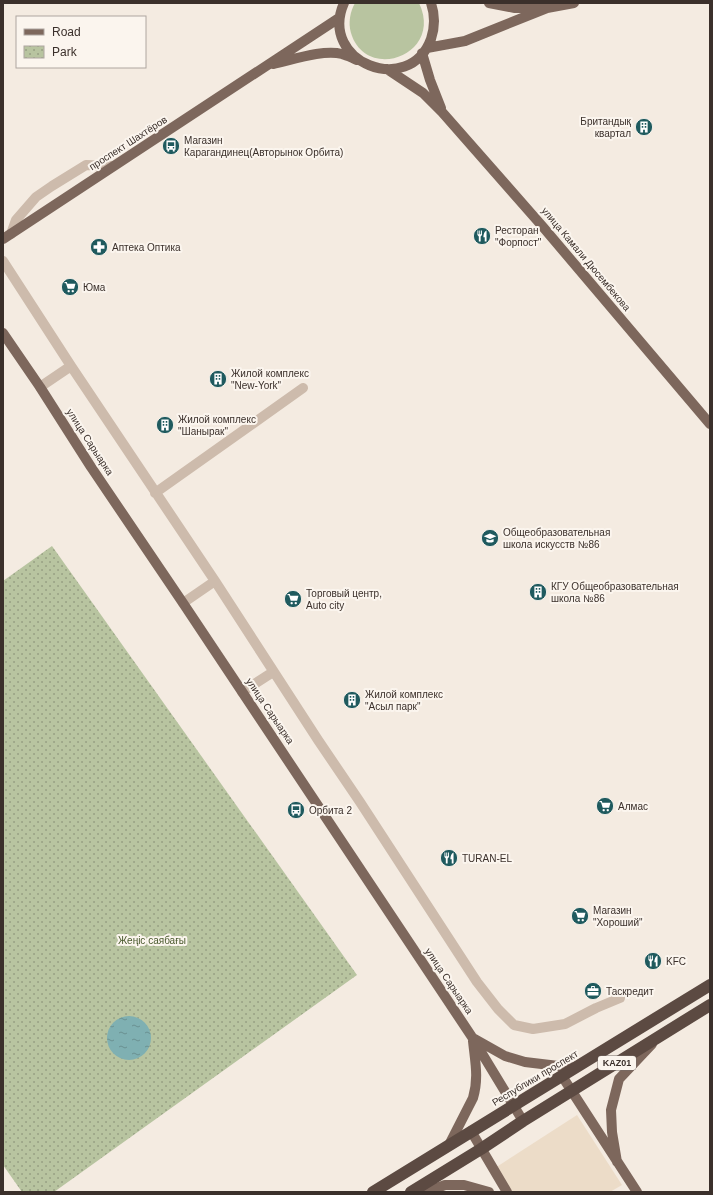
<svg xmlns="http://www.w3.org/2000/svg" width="713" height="1195" font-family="Arial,sans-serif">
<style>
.grass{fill:#b8c4a0}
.park{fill:url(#park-dots)}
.plaza{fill:#ecdcc8}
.water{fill:url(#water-ripples)}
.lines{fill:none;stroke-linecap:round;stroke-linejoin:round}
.minor{stroke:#cdbbac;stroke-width:10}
.major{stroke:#7d675c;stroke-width:10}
.highway{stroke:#5c4a42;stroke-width:12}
.labels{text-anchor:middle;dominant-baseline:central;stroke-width:4;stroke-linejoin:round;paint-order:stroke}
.shield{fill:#fbf5ee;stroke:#756b66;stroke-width:1}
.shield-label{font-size:9px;font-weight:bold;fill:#3b302b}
.poi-label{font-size:10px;fill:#3b302b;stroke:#fbf5ee;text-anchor:start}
.street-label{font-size:10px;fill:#3b302b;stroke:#fbf5ee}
.park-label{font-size:10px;fill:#4a5a2e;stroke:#fbf5ee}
</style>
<defs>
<pattern id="park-dots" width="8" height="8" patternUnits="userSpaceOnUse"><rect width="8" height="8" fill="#b8c4a0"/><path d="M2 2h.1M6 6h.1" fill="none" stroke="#97a083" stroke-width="1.8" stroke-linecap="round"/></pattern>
<pattern id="water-ripples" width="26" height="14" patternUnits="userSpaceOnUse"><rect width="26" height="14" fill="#7fb0b2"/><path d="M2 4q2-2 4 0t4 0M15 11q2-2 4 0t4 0" fill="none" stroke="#699091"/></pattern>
</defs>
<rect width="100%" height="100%" fill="#f4ebe1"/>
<!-- grass -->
<path class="grass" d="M 355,3 L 419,3 C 444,55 366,83 351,33 C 348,23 350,12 355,3 Z"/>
<!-- park -->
<path class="park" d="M 52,546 L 357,975 L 54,1192 L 22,1192 L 3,1165 L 3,581 Z"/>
<!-- plaza -->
<path class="plaza" d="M 577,1115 L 622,1185 L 610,1192 L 510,1192 L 495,1168 Z"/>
<!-- water -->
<path class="water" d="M107 1038a22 22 0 1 1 44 0a22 22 0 1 1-44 0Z"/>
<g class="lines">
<!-- minor -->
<path class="minor" d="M 11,234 L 16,220 L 36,197 L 52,186 L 86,165 L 113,166
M 3,261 L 71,366 L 215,581 L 318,740 L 360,802 L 477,982 L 498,1009 L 514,1025 L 533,1029 L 565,1024 L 596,1008 L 620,998
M 40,387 L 71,366
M 155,493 L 303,388
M 183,603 L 215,581
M 242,692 L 273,672"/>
<!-- major -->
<path class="major" d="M 344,3 C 318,62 409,98 431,39 C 435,27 435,15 431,3
M 489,3 L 515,8 L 547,8 L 574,3
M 427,48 L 465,41 L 547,8
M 422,53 L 430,80 L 441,108
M 273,64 C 292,60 323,49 342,54 C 347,55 352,58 357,60
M 387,69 L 423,93 L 442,112 L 543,227 L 710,424
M 3,239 L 339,18
M 3,333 L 40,387 L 91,467 L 183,603 L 472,1037 L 523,1121
M 473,1038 L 505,1056 L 525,1062 L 575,1068
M 562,1076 L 637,1192
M 471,1131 L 507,1192
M 449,1145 L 473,1098 C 479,1078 475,1061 473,1041
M 617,1162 L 612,1132 L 611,1110 L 619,1079 L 652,1044
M 426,1192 L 445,1185 L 464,1185 L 489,1192"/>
<!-- highway -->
<path class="highway" d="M 373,1192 L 710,985
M 411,1192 L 481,1149 L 523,1121 L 710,1005"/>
</g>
<!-- icons -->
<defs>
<symbol id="building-disc" viewBox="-11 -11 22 22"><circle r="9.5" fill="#1f5a5e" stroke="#fbf5ee"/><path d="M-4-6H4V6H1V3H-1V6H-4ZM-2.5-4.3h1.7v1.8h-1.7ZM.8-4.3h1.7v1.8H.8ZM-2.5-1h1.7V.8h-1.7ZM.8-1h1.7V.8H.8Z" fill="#fff"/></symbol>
<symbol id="bus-disc" viewBox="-11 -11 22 22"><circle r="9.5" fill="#1f5a5e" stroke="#fbf5ee"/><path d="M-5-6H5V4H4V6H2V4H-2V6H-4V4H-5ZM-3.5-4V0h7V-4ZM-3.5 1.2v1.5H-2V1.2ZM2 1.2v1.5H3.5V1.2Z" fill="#fff"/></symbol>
<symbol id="restaurant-disc" viewBox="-11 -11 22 22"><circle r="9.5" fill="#1f5a5e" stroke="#fbf5ee"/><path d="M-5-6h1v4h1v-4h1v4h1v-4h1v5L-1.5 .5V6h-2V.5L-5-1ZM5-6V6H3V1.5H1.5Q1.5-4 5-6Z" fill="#fff"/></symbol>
<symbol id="pharmacy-disc" viewBox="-11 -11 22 22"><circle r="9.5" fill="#1f5a5e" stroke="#fbf5ee"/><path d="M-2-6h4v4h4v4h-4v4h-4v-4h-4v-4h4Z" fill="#fff"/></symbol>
<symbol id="supermarket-disc" viewBox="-11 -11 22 22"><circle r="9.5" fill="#1f5a5e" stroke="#fbf5ee"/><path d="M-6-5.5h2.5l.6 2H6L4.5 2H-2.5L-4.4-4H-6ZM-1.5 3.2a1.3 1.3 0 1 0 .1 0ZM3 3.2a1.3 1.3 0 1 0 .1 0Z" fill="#fff"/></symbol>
<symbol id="school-disc" viewBox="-11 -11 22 22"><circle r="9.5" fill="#1f5a5e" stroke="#fbf5ee"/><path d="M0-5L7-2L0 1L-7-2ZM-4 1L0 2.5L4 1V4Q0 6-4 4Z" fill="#fff"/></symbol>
<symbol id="office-disc" viewBox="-11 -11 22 22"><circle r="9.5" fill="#1f5a5e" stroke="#fbf5ee"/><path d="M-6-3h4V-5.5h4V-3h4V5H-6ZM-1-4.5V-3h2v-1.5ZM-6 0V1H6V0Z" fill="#fff"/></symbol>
</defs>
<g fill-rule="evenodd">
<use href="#building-disc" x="634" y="117" width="20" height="20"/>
<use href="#bus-disc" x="161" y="136" width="20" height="20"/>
<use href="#restaurant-disc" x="472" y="226" width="20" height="20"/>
<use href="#pharmacy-disc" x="89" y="237" width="20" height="20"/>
<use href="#supermarket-disc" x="60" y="277" width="20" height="20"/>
<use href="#building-disc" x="208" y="369" width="20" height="20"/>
<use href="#building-disc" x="155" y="415" width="20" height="20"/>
<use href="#school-disc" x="480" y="528" width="20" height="20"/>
<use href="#building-disc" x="528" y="582" width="20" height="20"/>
<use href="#supermarket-disc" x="283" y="589" width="20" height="20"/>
<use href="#building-disc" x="342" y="690" width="20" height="20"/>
<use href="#supermarket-disc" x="595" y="796" width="20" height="20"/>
<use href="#bus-disc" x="286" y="800" width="20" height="20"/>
<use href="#restaurant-disc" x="439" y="848" width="20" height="20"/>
<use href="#supermarket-disc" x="570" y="906" width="20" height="20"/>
<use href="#restaurant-disc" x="643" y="951" width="20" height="20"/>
<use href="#office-disc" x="583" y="981" width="20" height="20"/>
</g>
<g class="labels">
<!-- shield labels -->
<rect class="shield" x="598" y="1056" width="38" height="14" rx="3"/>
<g class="shield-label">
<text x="617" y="1063">KАZ01</text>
</g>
<!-- poi labels -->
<g class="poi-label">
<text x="631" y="121" text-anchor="end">Британдық<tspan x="631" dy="12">квартал</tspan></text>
<text x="184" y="140">Магазин<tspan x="184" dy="12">Карагандинец(Авторынок Орбита)</tspan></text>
<text x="495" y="230">Ресторан<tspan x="495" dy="12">"Форпост"</tspan></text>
<text x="112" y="247">Аптека Оптика</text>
<text x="83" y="287">Юма</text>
<text x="231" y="373">Жилой комплекс<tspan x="231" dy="12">"New-York"</tspan></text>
<text x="178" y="419">Жилой комплекс<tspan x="178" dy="12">"Шанырак"</tspan></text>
<text x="503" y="532">Общеобразовательная<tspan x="503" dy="12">школа искусств №86</tspan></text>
<text x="551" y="586">КГУ Общеобразовательная<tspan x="551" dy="12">школа №86</tspan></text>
<text x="306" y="593">Торговый центр,<tspan x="306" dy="12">Auto city</tspan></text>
<text x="365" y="694">Жилой комплекс<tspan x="365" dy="12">"Асыл парк"</tspan></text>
<text x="618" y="806">Алмас</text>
<text x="309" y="810">Орбита 2</text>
<text x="462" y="858">TURAN-EL</text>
<text x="593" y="910">Магазин<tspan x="593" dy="12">"Хороший"</tspan></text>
<text x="666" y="961">KFC</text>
<text x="606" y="991">Таскредит</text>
</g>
<!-- street labels -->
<g class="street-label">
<text transform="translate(128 143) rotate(-33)">проспект Шахтёров</text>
<text transform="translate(586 259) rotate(50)">улица Камали Дюсембекова</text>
<text transform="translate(90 442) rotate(57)">улица Сарыарка</text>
<text transform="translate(270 711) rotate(56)">улица Сарыарка</text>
<text transform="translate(449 981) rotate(56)">улица Сарыарка</text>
<text transform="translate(535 1078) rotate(-31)">Республики проспект</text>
</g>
<!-- park labels -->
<g class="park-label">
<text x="152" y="940">Жеңіс саябағы</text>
</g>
</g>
<!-- border -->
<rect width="713" height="1195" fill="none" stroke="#3b302b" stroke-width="8"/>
<!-- legend -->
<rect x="16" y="16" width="130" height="52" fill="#fbf5ee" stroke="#aea6a0"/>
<rect x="24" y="29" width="20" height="6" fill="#7d675c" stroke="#aea6a0"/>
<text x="52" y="36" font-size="12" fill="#3b302b">Road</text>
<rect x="24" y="46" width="20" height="12" fill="url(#park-dots)" stroke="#aea6a0"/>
<text x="52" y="56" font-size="12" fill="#3b302b">Park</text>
</svg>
